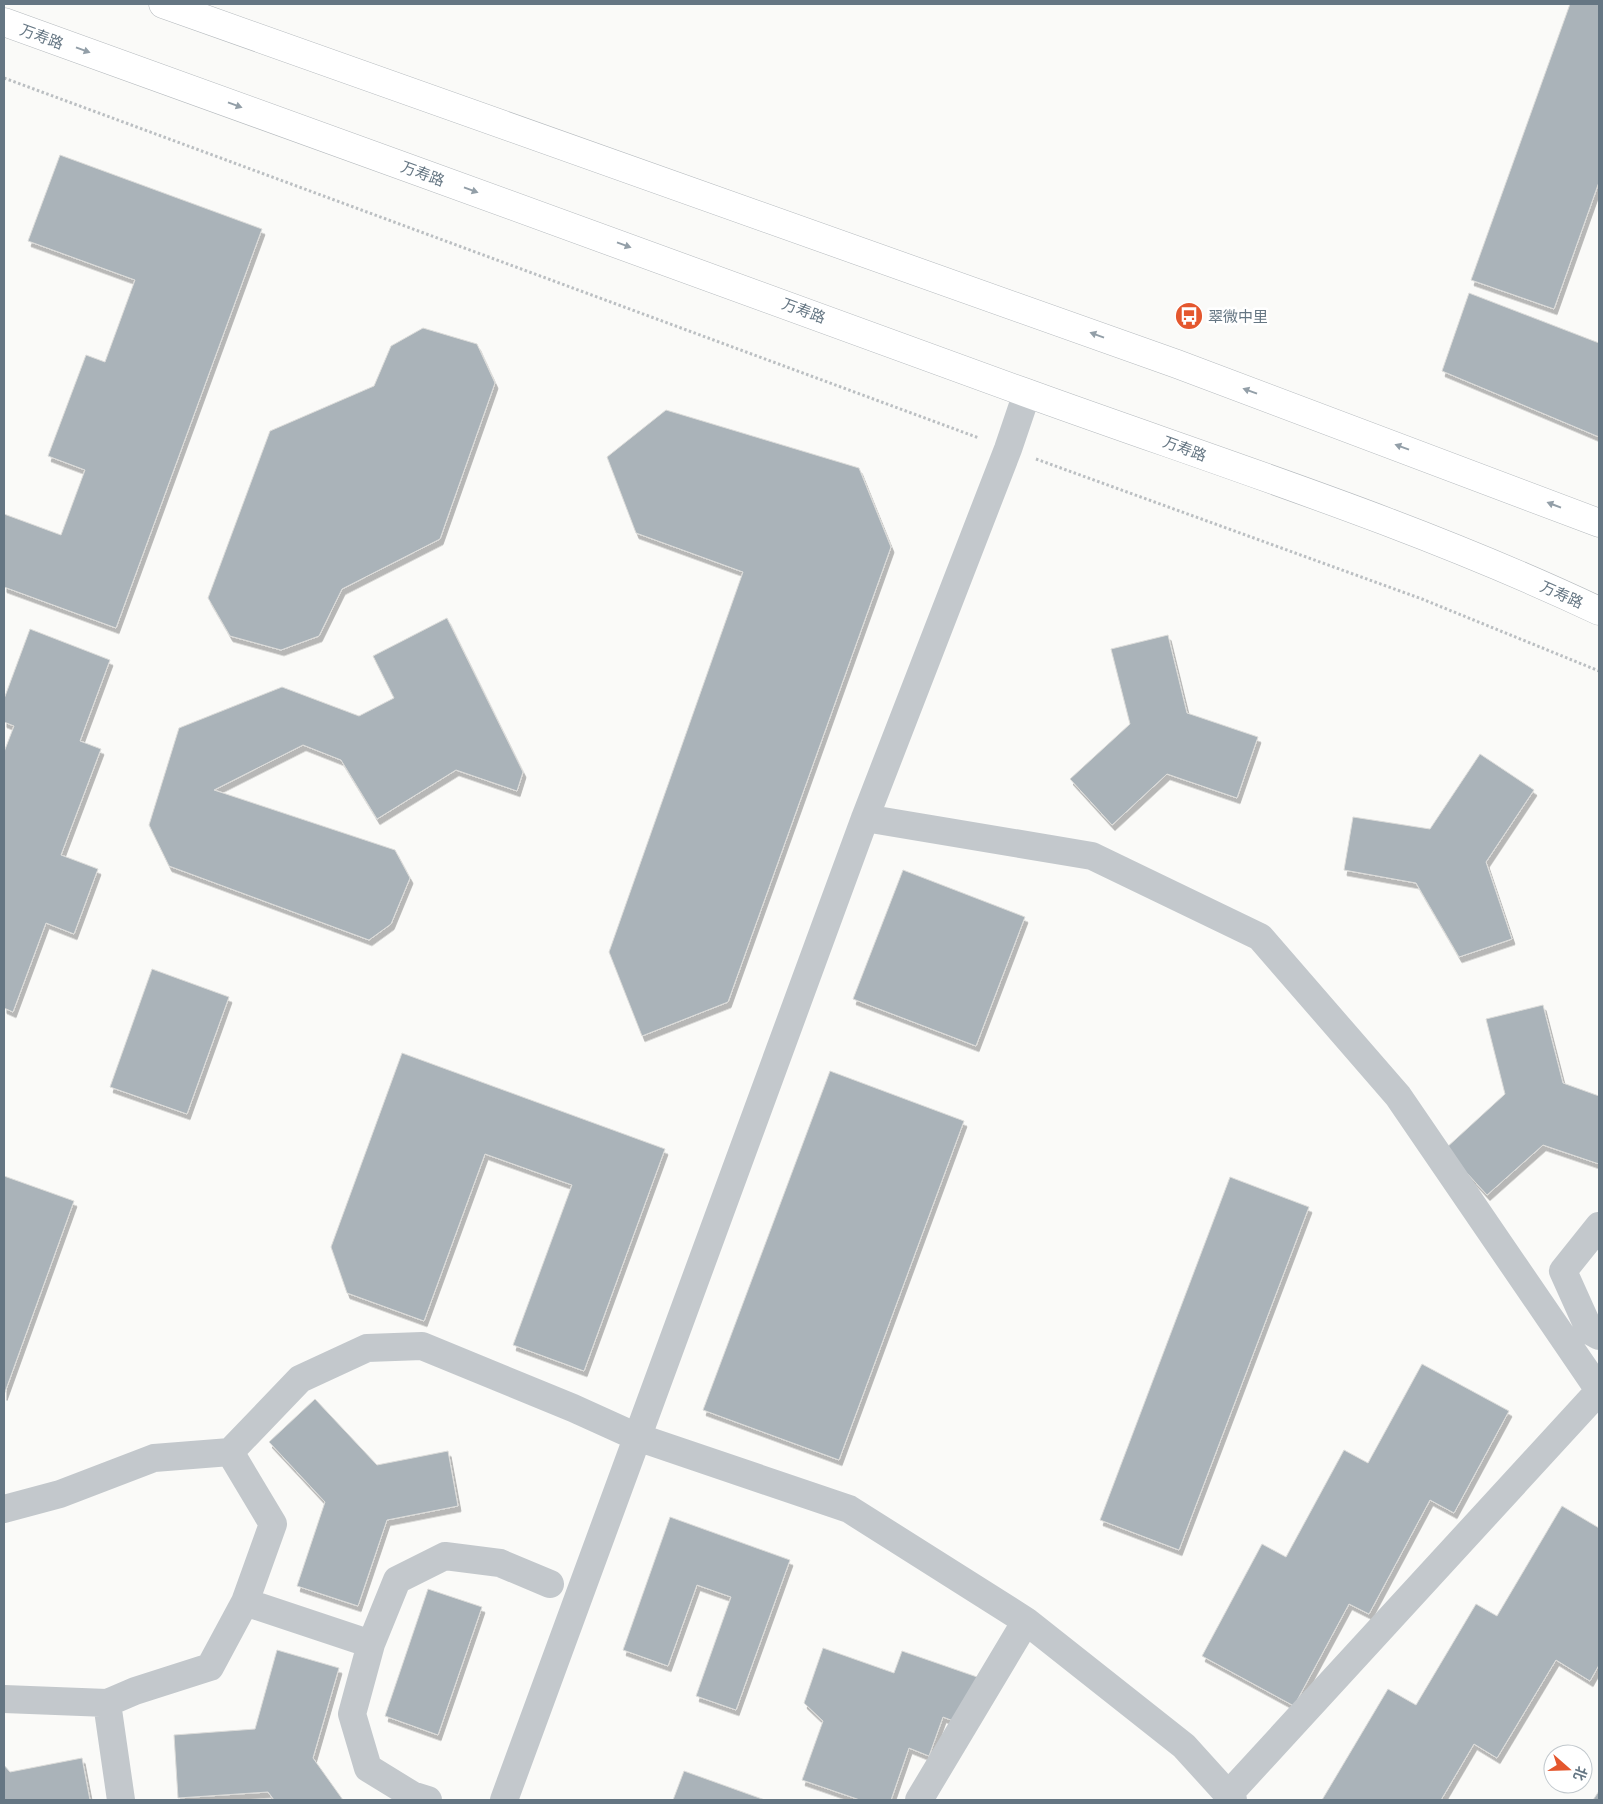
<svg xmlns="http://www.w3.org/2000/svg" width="1603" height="1804" font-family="'Noto Sans','Noto Sans SC',sans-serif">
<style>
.building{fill:#aab3b9;stroke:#dcdcda;filter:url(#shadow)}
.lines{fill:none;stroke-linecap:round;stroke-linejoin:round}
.primary-casing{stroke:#b5babe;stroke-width:29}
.path{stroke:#bbbfc2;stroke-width:3;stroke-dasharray:2.5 2.5;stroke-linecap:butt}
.street{stroke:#c3c8cc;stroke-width:28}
.primary{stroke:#fff;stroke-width:28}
.oneway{fill:#939fa8}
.labels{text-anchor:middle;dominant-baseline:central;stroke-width:5;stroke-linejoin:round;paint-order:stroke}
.street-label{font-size:15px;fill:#657683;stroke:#fff}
.poi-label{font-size:15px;fill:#657683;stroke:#fff;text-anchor:start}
</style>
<defs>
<filter id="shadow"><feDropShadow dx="3" dy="5.5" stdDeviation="0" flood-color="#0004"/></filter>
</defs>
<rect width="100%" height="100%" fill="#fafaf8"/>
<!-- building -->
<path class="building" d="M 1570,4 L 1599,4 L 1599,182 L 1554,309 L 1471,280 Z
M 60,155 L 262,229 L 116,628 L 4,587 L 4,514 L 61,535 L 85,470 L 48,456 L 86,355 L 105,362 L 135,280 L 28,241 Z
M 1469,293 L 1599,343 L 1599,437 L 1442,371 Z
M 423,328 L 477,344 L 495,383 L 440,539 L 342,589 L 319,636 L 281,650 L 230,636 L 208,598 L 270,431 L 374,386 L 391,346 Z
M 666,410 L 859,468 L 891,547 L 728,1002 L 642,1036 L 609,952 L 743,572 L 636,533 L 607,457 Z
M 447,618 L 523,772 L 517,791 L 456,770 L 377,819 L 341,760 L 303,745 L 214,790 L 395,850 L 410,878 L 391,924 L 369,940 L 169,866 L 149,825 L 179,728 L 282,687 L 359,716 L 394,698 L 373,656 Z
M 30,629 L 110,660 L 80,741 L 101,749 L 61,855 L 98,869 L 74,934 L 46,923 L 13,1012 L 4,1008 L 4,752 L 14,726 L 4,722 L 4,699 Z
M 1168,635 L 1187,713 L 1258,737 L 1237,798 L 1167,774 L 1112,825 L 1070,779 L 1130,724 L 1111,649 Z
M 1480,754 L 1534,790 L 1486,862 L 1512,939 L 1459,957 L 1416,883 L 1344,870 L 1353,817 L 1430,829 Z
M 903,870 L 1025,917 L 976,1046 L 853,999 Z
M 152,969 L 229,997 L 187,1114 L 110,1087 Z
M 1543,1005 L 1563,1083 L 1599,1096 L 1599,1164 L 1543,1145 L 1487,1195 L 1445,1149 L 1505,1094 L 1486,1019 Z
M 402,1053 L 665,1149 L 584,1371 L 513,1345 L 572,1185 L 485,1154 L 424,1321 L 347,1293 L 331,1247 Z
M 830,1071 L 964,1121 L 839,1460 L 703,1410 Z
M 4,1176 L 74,1201 L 4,1395 Z
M 1230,1177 L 1309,1207 L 1179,1550 L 1100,1520 Z
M 1422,1364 L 1509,1411 L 1454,1513 L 1430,1500 L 1369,1614 L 1349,1604 L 1294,1706 L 1202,1656 L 1262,1544 L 1286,1557 L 1344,1450 L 1368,1463 Z
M 315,1399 L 377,1465 L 448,1451 L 458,1506 L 387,1520 L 358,1606 L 297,1586 L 325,1502 L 269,1442 Z
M 1562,1506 L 1599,1528 L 1599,1665 L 1590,1681 L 1556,1660 L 1497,1758 L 1474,1744 L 1441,1800 L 1322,1800 L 1388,1689 L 1416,1705 L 1476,1604 L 1497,1616 Z
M 670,1517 L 790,1560 L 736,1710 L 696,1696 L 731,1597 L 697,1585 L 668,1666 L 623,1650 Z
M 428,1589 L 482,1607 L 438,1735 L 385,1716 Z
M 823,1648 L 894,1673 L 902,1651 L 980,1678 L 964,1725 L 943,1717 L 929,1756 L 909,1748 L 891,1800 L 860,1800 L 802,1780 L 823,1721 L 804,1703 Z
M 277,1650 L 339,1668 L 313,1758 L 343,1800 L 274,1800 L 268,1792 L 178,1798 L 174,1735 L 255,1729 Z
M 82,1758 L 90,1800 L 4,1800 L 4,1765 L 10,1772 Z
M 684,1771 L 765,1800 L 673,1800 Z
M 1599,1791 L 1599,1800 L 1593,1800 Z"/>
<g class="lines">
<defs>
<path id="primary" d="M 163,4 L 1177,364 L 1599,523
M 4,22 C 344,145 685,267 1024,392 C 1217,462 1413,523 1599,611"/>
</defs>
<!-- primary casing -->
<use href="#primary" class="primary-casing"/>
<!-- path -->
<path class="path" d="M 4,78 L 979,438
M 1036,459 L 1422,599 L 1599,671"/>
<!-- street -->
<path class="street" d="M 865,818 L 1092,856 L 1260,937 L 1398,1096 L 1599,1390
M 1599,1226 L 1563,1271 L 1590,1331 L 1599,1336
M 4,1509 L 60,1494 L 154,1458 L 230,1452 L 300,1379 L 367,1348 L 422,1346 L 573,1408 L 637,1437 L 849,1509 L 1026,1621 L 1184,1746 L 1233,1800
M 245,1602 L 371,1644
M 4,1699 L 107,1703 L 135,1691 L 210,1667 L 245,1602 L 273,1524 L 230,1452
M 107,1703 L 121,1800
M 1228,1795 L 1599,1391
M 428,1800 L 412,1795 L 368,1768 L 352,1714 L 371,1644 L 397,1580 L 445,1556 L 500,1563 L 550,1584
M 504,1800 L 865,818 L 1008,449 L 1027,393
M 919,1800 L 1026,1621"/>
<!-- primary -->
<use href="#primary" class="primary"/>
</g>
<!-- one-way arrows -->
<defs><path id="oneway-solid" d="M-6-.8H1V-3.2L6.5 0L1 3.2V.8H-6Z" transform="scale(1.25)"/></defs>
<g class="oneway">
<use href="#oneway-solid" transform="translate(83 50) rotate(20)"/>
<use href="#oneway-solid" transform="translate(235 105) rotate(20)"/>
<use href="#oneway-solid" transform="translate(471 190) rotate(20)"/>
<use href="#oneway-solid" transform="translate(624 245) rotate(20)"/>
<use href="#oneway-solid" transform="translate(1097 335) rotate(-160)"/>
<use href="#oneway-solid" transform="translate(1250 391) rotate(-160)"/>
<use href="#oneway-solid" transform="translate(1402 447) rotate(-160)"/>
<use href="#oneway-solid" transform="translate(1554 505) rotate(-159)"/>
</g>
<!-- icons -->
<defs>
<symbol id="bus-disc" viewBox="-11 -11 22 22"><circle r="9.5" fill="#e4572e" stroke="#fff"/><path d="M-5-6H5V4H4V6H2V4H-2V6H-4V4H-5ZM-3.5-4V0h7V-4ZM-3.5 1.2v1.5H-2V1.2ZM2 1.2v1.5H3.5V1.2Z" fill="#fff"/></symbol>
</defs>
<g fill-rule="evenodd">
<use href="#bus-disc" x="1173" y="300" width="32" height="32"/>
</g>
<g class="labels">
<!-- street labels -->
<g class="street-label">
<text transform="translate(42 36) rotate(20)">万寿路</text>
<text transform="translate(423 173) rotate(20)">万寿路</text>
<text transform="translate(804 310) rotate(20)">万寿路</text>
<text transform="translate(1185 448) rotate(20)">万寿路</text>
<text transform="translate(1562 594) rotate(24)">万寿路</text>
</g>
<!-- poi labels -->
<g class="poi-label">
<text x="1208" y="316">翠微中里</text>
</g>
</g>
<!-- border -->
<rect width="1603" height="1804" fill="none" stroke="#657683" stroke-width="10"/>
<!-- north arrow -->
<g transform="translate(1568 1769) rotate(110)"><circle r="24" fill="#ffffff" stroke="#c1c8cd"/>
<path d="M0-4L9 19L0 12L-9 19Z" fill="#e4572e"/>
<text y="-8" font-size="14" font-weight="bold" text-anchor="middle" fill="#657683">北</text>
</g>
</svg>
